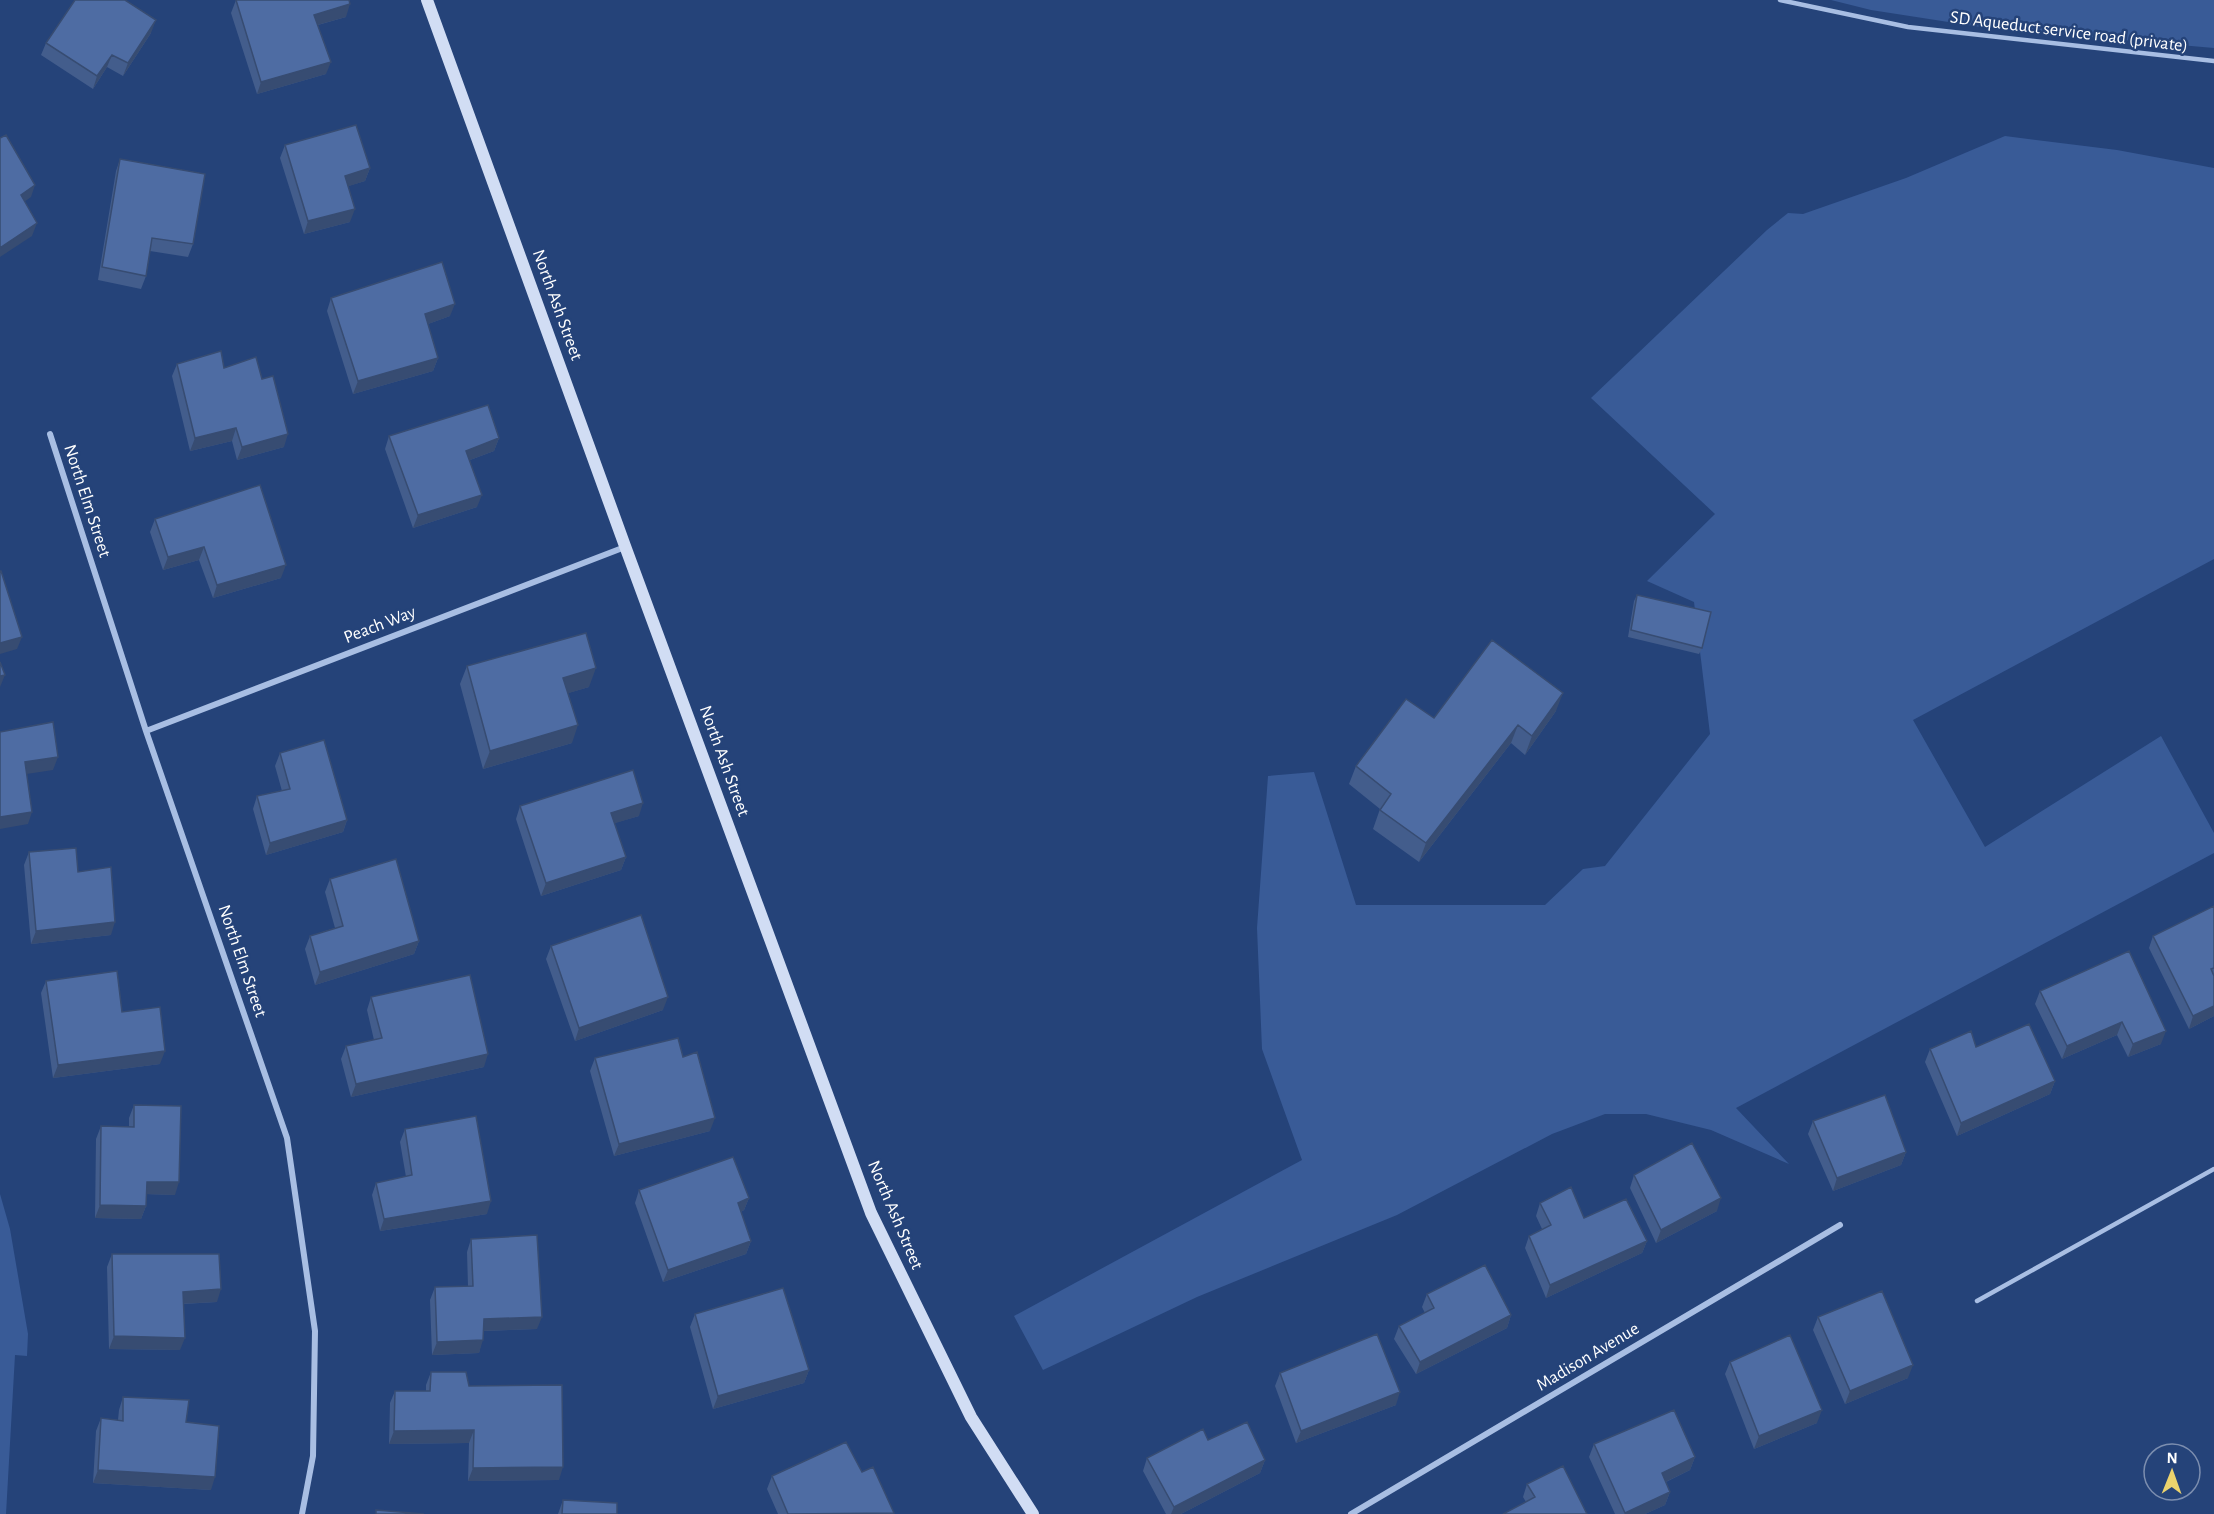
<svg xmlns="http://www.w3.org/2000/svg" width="2214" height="1514" font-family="'Alegreya Sans',sans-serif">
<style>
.green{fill:#395b97}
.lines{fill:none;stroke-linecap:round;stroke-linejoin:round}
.service{stroke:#a8bee3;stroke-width:4.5}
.minor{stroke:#a8bee3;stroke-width:6}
.secondary{stroke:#d1ddf4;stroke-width:12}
.wall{fill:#435d8c}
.shaded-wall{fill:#374c72}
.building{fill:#4e6ca3;stroke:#374c72;stroke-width:1.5}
.labels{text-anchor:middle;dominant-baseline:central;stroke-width:5;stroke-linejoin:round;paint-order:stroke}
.street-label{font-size:18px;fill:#fff;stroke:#254379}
</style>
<rect width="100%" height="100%" fill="#254379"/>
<!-- green -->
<path class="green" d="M 1831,0 L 2214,0 L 2214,48 L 1987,28 L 1871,10 Z
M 2005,136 L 2117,150 L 2214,168 L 2214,559 L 1913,720 L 1985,847 L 2161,736 L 2214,833 L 2214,853 L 1736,1108 L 1789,1164 L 1711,1130 L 1646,1114 L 1605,1114 L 1552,1134 L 1397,1215 L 1197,1297 L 1043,1370 L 1014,1316 L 1302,1160 L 1262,1049 L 1257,928 L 1268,776 L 1314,772 L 1356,905 L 1545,905 L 1583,869 L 1605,866 L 1710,734 L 1694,602 L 1647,581 L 1715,514 L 1591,398 L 1767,230 L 1788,213 L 1803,214 L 1906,178 Z
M 0,1194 L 10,1229 L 28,1334 L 27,1356 L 15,1355 L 6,1514 L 0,1514 Z"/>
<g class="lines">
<!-- service -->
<path class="service" d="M 1780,0 L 1908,27 L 2214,61
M 1977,1301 L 2214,1169"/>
<!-- minor -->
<path class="minor" d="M 50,434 L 146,731 L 287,1138 L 315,1331 L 313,1456 L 302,1514
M 146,731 L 625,547
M 1351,1514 L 1840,1225"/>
<!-- secondary -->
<path class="secondary" d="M 427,0 L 625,546 L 871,1213 L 971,1417 L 1033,1514"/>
</g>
<!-- wall -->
<path class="wall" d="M 236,0 L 346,17 L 318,25 L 326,74 L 257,94 L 231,13 Z
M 151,33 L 123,76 L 107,67 L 93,89 L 41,55 L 46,43 Z
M 285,145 L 370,168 L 365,181 L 348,186 L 350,222 L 304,234 L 280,158 Z
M 120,159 L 193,244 L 188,257 L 150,251 L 146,276 L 141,289 L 98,280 L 116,171 Z
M 331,298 L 450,316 L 428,324 L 438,358 L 433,371 L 353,394 L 327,311 Z
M 177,364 L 224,368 L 262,379 L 284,447 L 237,460 L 232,441 L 190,451 L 172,376 Z
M 389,436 L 499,438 L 494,451 L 470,460 L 477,507 L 413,528 L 385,449 Z
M 155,519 L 281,578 L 213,598 L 199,560 L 163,570 L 150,532 Z
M 1637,595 L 1702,648 L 1699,654 L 1628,637 L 1634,601 Z
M 467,666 L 589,687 L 568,693 L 572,743 L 483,769 L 460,684 Z
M 1556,711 L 1525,755 L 1511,743 L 1419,862 L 1373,829 L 1380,809 L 1349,784 L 1356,766 Z
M 280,753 L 347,820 L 343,832 L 266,855 L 253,809 L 257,796 L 282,791 L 275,766 Z
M 520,806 L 639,816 L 614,823 L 626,857 L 621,870 L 541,896 L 516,819 Z
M 29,852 L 78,872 L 111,935 L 31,944 L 24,865 Z
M 330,879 L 419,941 L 414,954 L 315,985 L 305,949 L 310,936 L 335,928 L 325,892 Z
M 2214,906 L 2214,1016 L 2189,1029 L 2149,948 L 2153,936 Z
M 551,946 L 663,1010 L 575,1041 L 546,959 Z
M 2129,951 L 2161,1044 L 2128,1057 L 2117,1035 L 2062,1059 L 2035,1004 L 2040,991 Z
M 46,981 L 122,1012 L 160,1064 L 53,1078 L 41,993 Z
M 371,997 L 484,1067 L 351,1097 L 341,1059 L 346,1046 L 374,1040 L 367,1010 Z
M 1976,1047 L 2055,1081 L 2050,1094 L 1957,1136 L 1925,1062 L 1930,1049 Z
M 683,1057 L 710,1131 L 614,1156 L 590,1071 L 595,1058 Z
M 134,1105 L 175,1195 L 146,1194 L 146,1206 L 141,1219 L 95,1218 L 96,1139 L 101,1126 L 129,1127 L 129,1118 Z
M 1813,1121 L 1906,1152 L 1901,1165 L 1833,1191 L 1808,1134 Z
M 405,1129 L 487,1214 L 380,1231 L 372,1195 L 376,1183 L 406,1177 L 400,1142 Z
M 1634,1175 L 1717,1211 L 1656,1243 L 1630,1188 Z
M 639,1190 L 749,1198 L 744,1210 L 741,1212 L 751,1241 L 746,1254 L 663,1282 L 635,1203 Z
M 1540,1203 L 1647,1241 L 1642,1253 L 1546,1298 L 1525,1248 L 1529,1236 L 1542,1229 L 1536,1216 Z
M 471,1239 L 537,1329 L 484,1331 L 479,1353 L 432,1355 L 430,1300 L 435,1287 L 468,1286 L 467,1252 Z
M 112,1254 L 217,1302 L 183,1304 L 180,1350 L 109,1349 L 107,1267 Z
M 1427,1294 L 1511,1315 L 1507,1328 L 1416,1374 L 1394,1339 L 1399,1326 L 1425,1313 L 1422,1307 Z
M 695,1314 L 809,1370 L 804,1383 L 713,1409 L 690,1327 Z
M 1818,1317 L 1908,1378 L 1845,1404 L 1813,1330 Z
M 1730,1362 L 1817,1423 L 1754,1449 L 1725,1374 Z
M 431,1372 L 469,1386 L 559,1480 L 468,1481 L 469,1443 L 389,1444 L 390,1403 L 395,1391 L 426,1391 L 426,1385 Z
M 1280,1373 L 1396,1405 L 1296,1443 L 1275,1386 Z
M 123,1397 L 186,1422 L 211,1490 L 93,1483 L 96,1431 L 101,1418 L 118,1420 L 119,1410 Z
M 1208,1440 L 1265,1460 L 1260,1473 L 1181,1514 L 1166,1514 L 1143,1471 L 1147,1458 Z
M 1594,1444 L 1695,1457 L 1690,1470 L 1666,1482 L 1670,1492 L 1665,1505 L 1645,1514 L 1615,1514 L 1589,1457 Z
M 862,1472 L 894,1514 L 778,1514 L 767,1489 L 772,1476 Z
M 1527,1484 L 1587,1514 L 1526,1502 L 1523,1497 Z
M 563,1500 L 617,1514 L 558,1514 Z"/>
<!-- shaded-wall -->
<path class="shaded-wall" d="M 350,4 L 346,17 L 310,27 L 314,15 Z
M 156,20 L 151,33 L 123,76 L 128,63 Z
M 112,55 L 107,67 L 93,89 L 97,76 Z
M 331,62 L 326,74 L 257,94 L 261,82 Z
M 370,168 L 365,181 L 340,189 L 345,176 Z
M 35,185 L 31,197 L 17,207 L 21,195 Z
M 355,209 L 350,222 L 304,234 L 308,221 Z
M 37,223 L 32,236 L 0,257 L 0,248 Z
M 455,304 L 450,316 L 420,327 L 425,314 Z
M 438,358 L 433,371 L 353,394 L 358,381 Z
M 236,428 L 232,441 L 190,451 L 195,438 Z
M 288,434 L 284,447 L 237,460 L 242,447 Z
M 499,438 L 494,451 L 462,463 L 466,451 Z
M 482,495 L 477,507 L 413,528 L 418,515 Z
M 204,547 L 199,560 L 163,570 L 168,557 Z
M 286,565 L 281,578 L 213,598 L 217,585 Z
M 22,637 L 17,649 L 0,654 L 0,643 Z
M 596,668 L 589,687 L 556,697 L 563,678 Z
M 5,675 L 0,687 L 0,676 Z
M 1563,693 L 1556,711 L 1525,755 L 1532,736 Z
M 578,725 L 572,743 L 483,769 L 490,751 Z
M 1518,725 L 1511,743 L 1419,862 L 1426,843 Z
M 58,757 L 53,770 L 20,775 L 25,762 Z
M 643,803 L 639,816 L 606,826 L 611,813 Z
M 32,812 L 28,824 L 0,829 L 0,817 Z
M 347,820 L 343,832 L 266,855 L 270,843 Z
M 626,857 L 621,870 L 541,896 L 546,883 Z
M 115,922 L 111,935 L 31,944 L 36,931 Z
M 419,941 L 414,954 L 315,985 L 320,972 Z
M 668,997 L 663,1010 L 575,1041 L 579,1028 Z
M 2214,1006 L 2214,1016 L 2189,1029 L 2193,1016 Z
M 2122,1022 L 2117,1035 L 2062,1059 L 2067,1046 Z
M 2166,1031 L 2161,1044 L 2128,1057 L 2133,1044 Z
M 165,1051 L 160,1064 L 53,1078 L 58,1065 Z
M 488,1054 L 484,1067 L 351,1097 L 356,1084 Z
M 2055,1081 L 2050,1094 L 1957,1136 L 1961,1123 Z
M 715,1118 L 710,1131 L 614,1156 L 619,1144 Z
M 1906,1152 L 1901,1165 L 1833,1191 L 1837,1178 Z
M 147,1182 L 179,1182 L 175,1195 L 142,1194 Z
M 749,1198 L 744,1210 L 733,1216 L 738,1203 Z
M 1721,1198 L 1717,1211 L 1656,1243 L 1661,1230 Z
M 491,1201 L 487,1214 L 380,1231 L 384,1219 Z
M 100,1205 L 146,1206 L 141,1219 L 95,1218 Z
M 751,1241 L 746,1254 L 663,1282 L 668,1270 Z
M 1647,1241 L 1642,1253 L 1546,1298 L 1550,1285 Z
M 221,1289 L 217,1302 L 178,1304 L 183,1292 Z
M 1511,1315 L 1507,1328 L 1416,1374 L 1420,1362 Z
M 542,1317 L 537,1329 L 479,1331 L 484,1319 Z
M 114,1336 L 185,1338 L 180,1350 L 109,1349 Z
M 483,1340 L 479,1353 L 432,1355 L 437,1342 Z
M 1913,1365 L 1908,1378 L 1845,1404 L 1850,1391 Z
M 809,1370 L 804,1383 L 713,1409 L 718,1396 Z
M 1400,1392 L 1396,1405 L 1296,1443 L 1301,1431 Z
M 1822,1410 L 1817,1423 L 1754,1449 L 1759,1436 Z
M 474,1430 L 469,1443 L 389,1444 L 394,1431 Z
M 1695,1457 L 1690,1470 L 1657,1486 L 1662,1473 Z
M 1265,1460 L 1260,1473 L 1181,1514 L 1171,1514 L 1174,1507 Z
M 563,1467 L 559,1480 L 468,1481 L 473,1468 Z
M 98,1470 L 215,1477 L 211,1490 L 93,1483 Z
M 1670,1492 L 1665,1505 L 1645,1514 L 1625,1514 L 1625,1513 Z"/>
<!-- building -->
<path class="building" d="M 75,0 L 125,0 L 156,20 L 128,63 L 112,55 L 97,76 L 46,43 Z
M 236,0 L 349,0 L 350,4 L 314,15 L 331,62 L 261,82 Z
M 356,125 L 370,168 L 345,176 L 355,209 L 308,221 L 285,145 Z
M 6,135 L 35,185 L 21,195 L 37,223 L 0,248 L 0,138 Z
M 120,159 L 205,174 L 193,244 L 152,238 L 146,276 L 102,267 Z
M 442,262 L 455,304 L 425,314 L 438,358 L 358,381 L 331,298 Z
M 221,351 L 224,368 L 256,357 L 262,379 L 273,376 L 288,434 L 242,447 L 236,428 L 195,438 L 177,364 Z
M 488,405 L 499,438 L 466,451 L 482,495 L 418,515 L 389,436 Z
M 260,485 L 286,565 L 217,585 L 204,547 L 168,557 L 155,519 Z
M 0,571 L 1,571 L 22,637 L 0,643 Z
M 1637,595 L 1711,612 L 1702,648 L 1631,630 Z
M 586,633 L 596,668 L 563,678 L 578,725 L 490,751 L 467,666 Z
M 1492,640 L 1563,693 L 1532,736 L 1518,725 L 1426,843 L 1380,810 L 1391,794 L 1356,766 L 1406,699 L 1434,718 Z
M 0,662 L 5,675 L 0,676 Z
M 53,722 L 58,757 L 25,762 L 32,812 L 0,817 L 0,732 Z
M 324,740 L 347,820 L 270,843 L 257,796 L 290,789 L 280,753 Z
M 633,770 L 643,803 L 611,813 L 626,857 L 546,883 L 520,806 Z
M 76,848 L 78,872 L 111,867 L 115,922 L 36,931 L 29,852 Z
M 396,859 L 419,941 L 320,972 L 310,936 L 343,926 L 330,879 Z
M 2214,906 L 2214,968 L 2211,969 L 2214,976 L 2214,1006 L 2193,1016 L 2153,936 Z
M 641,915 L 668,997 L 579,1028 L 551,946 Z
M 2129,951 L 2166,1031 L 2133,1044 L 2122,1022 L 2067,1046 L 2040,991 Z
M 117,971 L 122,1012 L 160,1007 L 165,1051 L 58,1065 L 46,981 Z
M 470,975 L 488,1054 L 356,1084 L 346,1046 L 382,1038 L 371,997 Z
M 2029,1024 L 2055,1081 L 1961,1123 L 1930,1049 L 1971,1031 L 1976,1047 Z
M 678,1038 L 683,1057 L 697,1052 L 715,1118 L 619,1144 L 595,1058 Z
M 1885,1095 L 1906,1152 L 1837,1178 L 1813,1121 Z
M 134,1105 L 181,1106 L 179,1182 L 147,1182 L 146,1206 L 100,1205 L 101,1126 L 134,1127 Z
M 476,1116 L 491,1201 L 384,1219 L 376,1183 L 412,1175 L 405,1129 Z
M 1692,1143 L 1721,1198 L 1661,1230 L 1634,1175 Z
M 733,1157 L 749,1198 L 738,1203 L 751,1241 L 668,1270 L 639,1190 Z
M 1571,1187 L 1584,1218 L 1626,1199 L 1647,1241 L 1550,1285 L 1529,1236 L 1551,1225 L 1540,1203 Z
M 537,1235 L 542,1317 L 484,1319 L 483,1340 L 437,1342 L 435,1287 L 473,1286 L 471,1239 Z
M 112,1254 L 219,1254 L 221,1289 L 183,1292 L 185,1338 L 114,1336 Z
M 1485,1265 L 1511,1315 L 1420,1362 L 1399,1326 L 1434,1308 L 1427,1294 Z
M 783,1288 L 809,1370 L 718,1396 L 695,1314 Z
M 1882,1291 L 1913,1365 L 1850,1391 L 1818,1317 Z
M 1377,1334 L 1400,1392 L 1301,1431 L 1280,1373 Z
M 1790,1335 L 1822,1410 L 1759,1436 L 1730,1362 Z
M 431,1372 L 466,1372 L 469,1386 L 562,1385 L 563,1467 L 473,1468 L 474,1430 L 394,1431 L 395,1391 L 430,1391 Z
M 123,1397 L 189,1400 L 186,1422 L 219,1426 L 215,1477 L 98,1470 L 101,1418 L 123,1421 Z
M 1674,1410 L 1695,1457 L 1662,1473 L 1670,1492 L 1625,1513 L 1594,1444 Z
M 1247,1422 L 1265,1460 L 1174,1507 L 1147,1458 L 1203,1429 L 1208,1440 Z
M 846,1442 L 862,1472 L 873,1467 L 894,1513 L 788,1514 L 772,1476 Z
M 1563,1466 L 1587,1514 L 1503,1514 L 1535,1497 L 1527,1484 Z
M 563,1500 L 617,1503 L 617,1514 L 562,1514 Z
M 376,1510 L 424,1514 L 376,1514 Z"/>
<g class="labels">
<!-- street labels -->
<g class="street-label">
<text transform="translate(2069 32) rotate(7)">SD Aqueduct service road (private)</text>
<text transform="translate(557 305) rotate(70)">North Ash Street</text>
<text transform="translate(87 501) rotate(72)">North Elm Street</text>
<text transform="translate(380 625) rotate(-21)">Peach Way</text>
<text transform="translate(724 761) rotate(70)">North Ash Street</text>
<text transform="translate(242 961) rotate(71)">North Elm Street</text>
<text transform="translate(895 1215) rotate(67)">North Ash Street</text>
<text transform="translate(1588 1357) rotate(-31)">Madison Avenue</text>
</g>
</g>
<!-- north arrow -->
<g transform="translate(2172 1472) rotate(1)"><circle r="28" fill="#254379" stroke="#7c8eaf" stroke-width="1.5"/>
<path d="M0-4.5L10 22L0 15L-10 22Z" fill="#ecd36d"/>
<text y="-9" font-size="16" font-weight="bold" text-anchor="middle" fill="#ffffff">N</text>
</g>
</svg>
